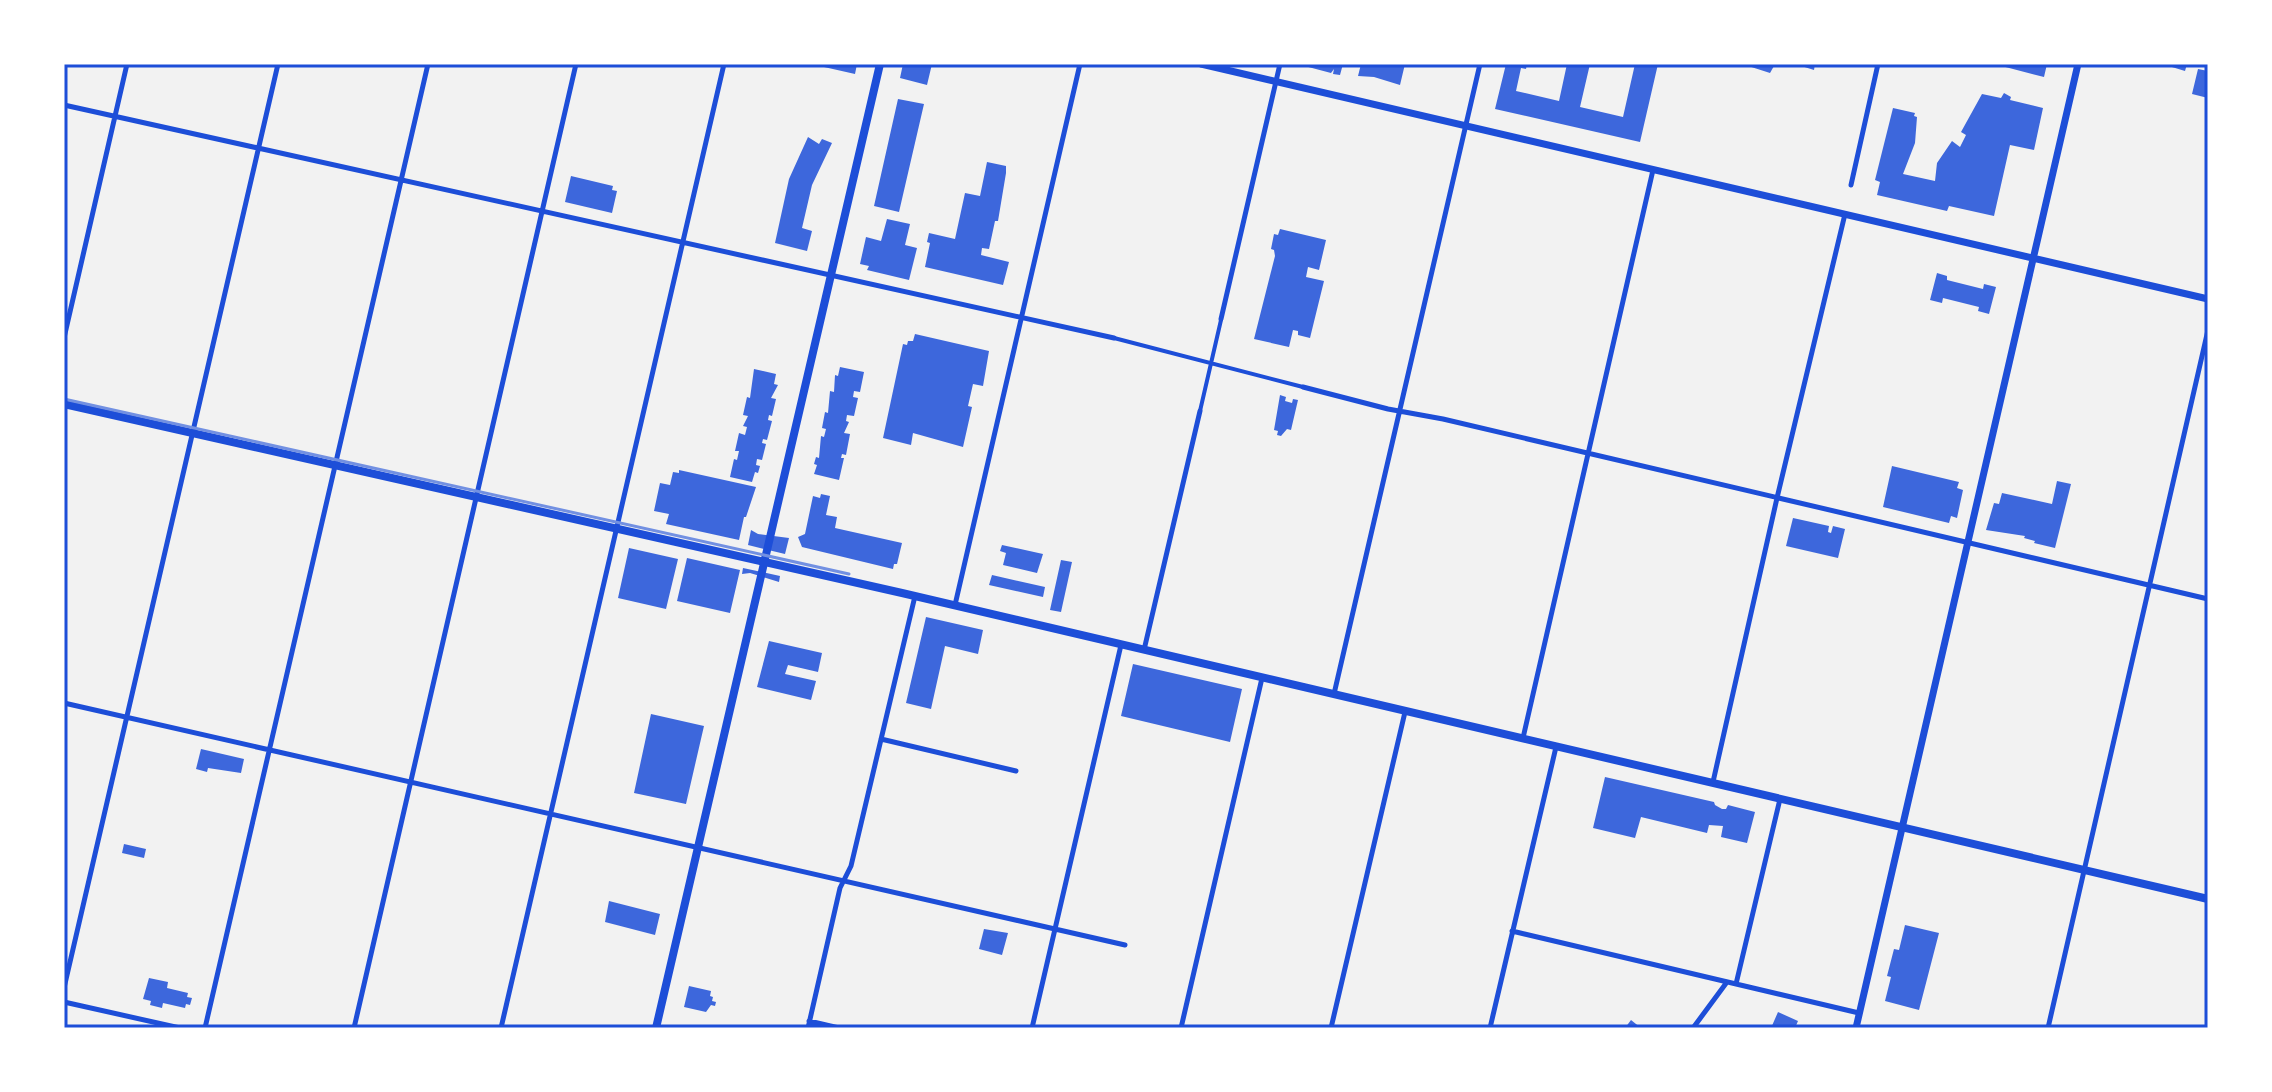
<svg xmlns="http://www.w3.org/2000/svg" width="2272" height="1092" font-family="Cabin,sans-serif">
<style>
.building{fill:#3d67dc}
.lines{fill:none;stroke-linecap:round;stroke-linejoin:round}
.pedestrian{stroke:#1d4ed8;stroke-width:4}
.minor{stroke:#1d4ed8;stroke-width:5}
.tertiary{stroke:#1d4ed8;stroke-width:7}
.secondary{stroke:#1d4ed8;stroke-width:8}
.rail{stroke:#7290e2;stroke-width:3}
.neatline{fill:none;stroke:#1d4ed8;stroke-width:3}
</style>
<rect width="100%" height="100%" fill="#f2f2f2"/>
<!-- building -->
<path class="building" d="M 825,64 L 857,64 L 855,74 L 824,67 Z
M 903,64 L 932,64 L 927,85 L 900,78 Z
M 1297,64 L 1343,64 L 1340,75 L 1333,74 L 1334,69 L 1331,73 Z
M 1361,64 L 1405,64 L 1400,85 L 1374,77 L 1358,76 Z
M 1506,64 L 1527,64 L 1526,69 L 1521,68 L 1516,91 L 1559,101 L 1567,64 L 1590,64 L 1580,107 L 1623,117 L 1635,64 L 1658,64 L 1640,142 L 1495,109 Z
M 1742,64 L 1774,64 L 1774,66 L 1770,73 Z
M 1795,64 L 1815,64 L 1814,70 Z
M 1994,64 L 2047,64 L 2044,77 Z
M 2162,64 L 2187,64 L 2185,71 Z
M 2198,69 L 2208,71 L 2208,98 L 2192,94 Z
M 2004,93 L 2011,97 L 2010,100 L 2043,108 L 2034,150 L 2010,145 L 1994,216 L 1949,206 L 1947,211 L 1877,195 L 1880,182 L 1875,180 L 1893,108 L 1915,113 L 1914,116 L 1917,117 L 1915,143 L 1903,174 L 1935,181 L 1937,163 L 1952,141 L 1960,147 L 1966,135 L 1961,132 L 1982,94 L 2001,98 Z
M 898,99 L 924,104 L 899,212 L 874,206 Z
M 808,137 L 819,144 L 822,139 L 832,143 L 812,185 L 802,228 L 812,231 L 807,251 L 775,243 L 789,179 Z
M 987,162 L 1006,166 L 1006,173 L 998,221 L 995,221 L 989,249 L 982,248 L 981,255 L 1009,262 L 1003,285 L 925,267 L 930,243 L 927,242 L 929,233 L 955,239 L 965,193 L 980,196 Z
M 571,176 L 613,186 L 612,190 L 617,191 L 612,213 L 565,202 Z
M 887,219 L 910,224 L 905,245 L 917,248 L 909,280 L 867,270 L 869,266 L 860,264 L 866,237 L 881,241 Z
M 1280,229 L 1326,240 L 1319,270 L 1308,267 L 1306,277 L 1324,281 L 1310,338 L 1298,335 L 1298,331 L 1293,330 L 1289,347 L 1254,339 L 1275,256 L 1274,250 L 1271,249 L 1274,234 L 1278,235 Z
M 1937,273 L 1947,276 L 1947,280 L 1983,289 L 1984,284 L 1996,287 L 1989,314 L 1978,311 L 1979,307 L 1943,298 L 1942,303 L 1930,300 Z
M 915,334 L 989,351 L 983,386 L 973,384 L 968,406 L 972,407 L 963,447 L 913,433 L 911,445 L 883,438 L 903,344 L 907,345 L 908,341 L 913,341 Z
M 840,367 L 864,372 L 860,392 L 854,391 L 853,397 L 858,398 L 854,416 L 847,415 L 846,421 L 849,422 L 844,433 L 850,434 L 846,455 L 842,454 L 841,458 L 844,458 L 839,480 L 814,474 L 817,465 L 814,464 L 816,457 L 819,458 L 821,436 L 824,437 L 826,429 L 822,428 L 825,412 L 828,413 L 830,391 L 834,392 L 835,375 L 838,376 Z
M 754,369 L 776,374 L 774,384 L 778,385 L 771,398 L 776,399 L 772,416 L 769,415 L 768,420 L 772,421 L 767,440 L 763,439 L 762,443 L 766,444 L 762,460 L 757,459 L 756,465 L 760,466 L 758,473 L 755,472 L 752,482 L 730,477 L 734,459 L 737,460 L 739,451 L 735,451 L 739,433 L 745,435 L 747,427 L 743,426 L 748,416 L 743,415 L 747,397 L 750,398 Z
M 1280,395 L 1286,397 L 1285,401 L 1292,403 L 1293,399 L 1298,400 L 1291,430 L 1287,429 L 1281,436 L 1277,435 L 1278,431 L 1274,430 Z
M 1892,466 L 1959,482 L 1957,488 L 1963,490 L 1957,518 L 1951,516 L 1949,523 L 1883,507 Z
M 679,470 L 756,487 L 746,517 L 744,517 L 739,540 L 666,524 L 669,514 L 654,511 L 660,483 L 670,485 L 673,472 L 679,473 Z
M 2057,481 L 2071,484 L 2055,548 L 2034,543 L 2035,541 L 2024,538 L 2025,536 L 1986,530 L 1994,503 L 1999,504 L 2002,493 L 2052,504 Z
M 821,494 L 830,496 L 826,515 L 837,517 L 835,528 L 902,543 L 897,564 L 894,564 L 893,569 L 802,547 L 798,537 L 805,534 L 813,496 L 820,498 Z
M 1793,518 L 1829,526 L 1828,532 L 1831,533 L 1833,526 L 1845,529 L 1838,558 L 1786,546 Z
M 751,530 L 758,534 L 789,538 L 785,554 L 748,545 Z
M 1002,545 L 1043,554 L 1037,573 L 1003,565 L 1006,553 L 1000,551 Z
M 629,548 L 678,559 L 666,609 L 618,598 Z
M 687,558 L 740,570 L 730,613 L 677,601 Z
M 1061,560 L 1072,562 L 1061,612 L 1050,610 Z
M 743,568 L 780,576 L 779,582 L 750,573 L 742,574 Z
M 992,575 L 1045,587 L 1043,597 L 989,585 Z
M 926,617 L 983,630 L 978,654 L 945,646 L 931,709 L 906,703 Z
M 769,641 L 822,653 L 818,672 L 788,665 L 785,674 L 816,681 L 811,700 L 757,687 Z
M 1133,664 L 1242,689 L 1230,742 L 1121,716 Z
M 651,714 L 704,726 L 686,804 L 634,793 Z
M 201,749 L 244,759 L 241,773 L 208,768 L 207,772 L 196,769 Z
M 1605,777 L 1714,802 L 1715,805 L 1722,809 L 1726,809 L 1728,805 L 1755,812 L 1747,843 L 1721,837 L 1723,826 L 1709,825 L 1707,833 L 1641,817 L 1635,838 L 1593,828 Z
M 124,844 L 146,849 L 144,858 L 122,853 Z
M 609,901 L 660,914 L 655,935 L 605,922 Z
M 1905,925 L 1939,933 L 1919,1010 L 1885,1001 L 1891,977 L 1887,976 L 1894,949 L 1899,950 Z
M 984,929 L 1008,933 L 1002,955 L 979,949 Z
M 149,978 L 168,982 L 167,988 L 188,993 L 187,997 L 192,998 L 190,1005 L 186,1004 L 185,1008 L 163,1003 L 162,1008 L 150,1005 L 151,1001 L 143,999 Z
M 689,986 L 711,991 L 710,996 L 713,997 L 712,1001 L 716,1002 L 715,1006 L 711,1005 L 706,1012 L 684,1007 Z
M 1778,1012 L 1798,1021 L 1795,1028 L 1771,1028 Z
M 1631,1020 L 1641,1028 L 1625,1028 Z"/>
<g class="lines">
<!-- pedestrian -->
<path class="pedestrian" d="M 1114,338 L 1303,387
M 1200,411 L 1221,320"/>
<!-- minor -->
<path class="minor" d="M 64,105 L 1114,338
M 1851,185 L 1878,64
M 1221,319 L 1280,64
M 64,338 L 127,64
M 1303,387 L 1388,409 L 1443,419 L 2208,599
M 955,605 L 1080,64
M 1144,650 L 1200,411
M 1334,694 L 1480,64
M 64,703 L 1125,945
M 1523,738 L 1653,170
M 881,739 L 1016,771
M 1713,782 L 1777,498 L 1845,214
M 1512,931 L 1859,1013
M 1736,984 L 1780,799
M 64,988 L 278,64
M 64,1002 L 180,1028
M 809,1021 L 839,1028
M 205,1028 L 428,64
M 354,1028 L 576,64
M 501,1028 L 724,64
M 808,1028 L 840,888 L 851,866 L 915,596
M 1032,1028 L 1121,645
M 1181,1028 L 1262,678
M 1331,1028 L 1405,712
M 1490,1028 L 1556,747
M 1693,1028 L 1727,982
M 2048,1028 L 2208,330"/>
<!-- tertiary -->
<path class="tertiary" d="M 1201,64 L 2208,299
M 1856,1028 L 2078,64"/>
<!-- secondary -->
<path class="secondary" d="M 64,404 L 902,593 L 2208,899
M 656,1028 L 880,64"/>
<!-- rail -->
<path class="rail" d="M 64,399 L 849,574"/>
</g>
<!-- border -->
<rect width="2272" height="1092" fill="none" stroke="#ffffff" stroke-width="132"/>
<rect x="66" y="66" width="2140" height="960" class="neatline"/>
</svg>
